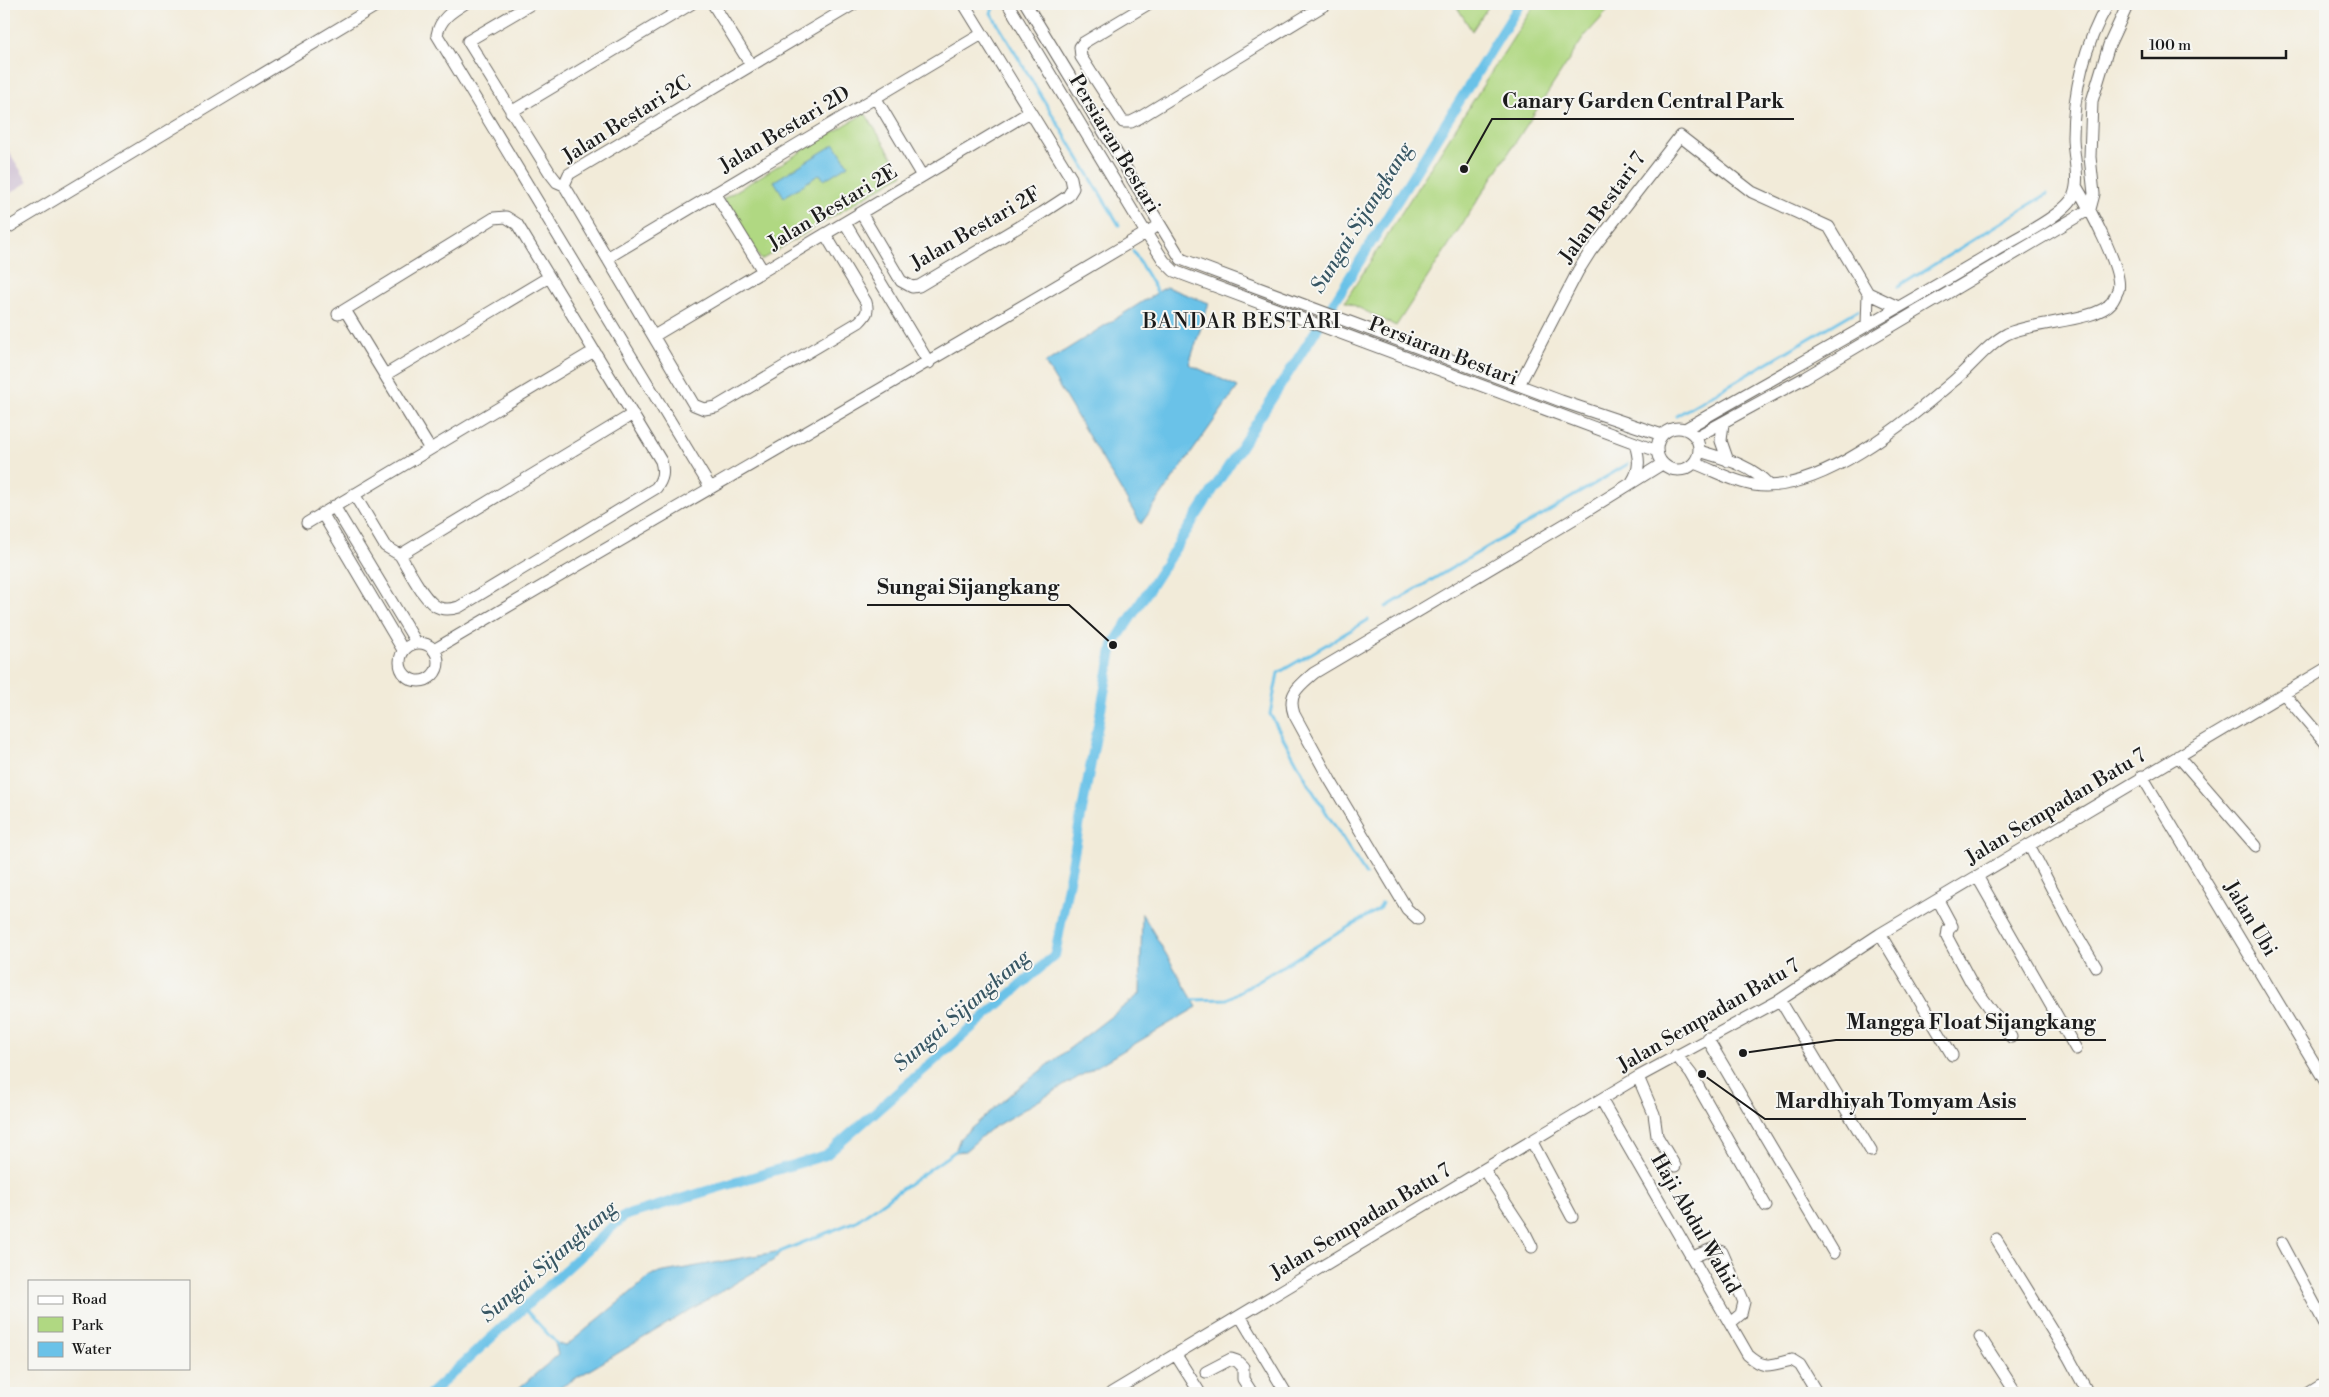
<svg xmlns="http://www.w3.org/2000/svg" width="2329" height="1397" font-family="'Libre Bodoni',serif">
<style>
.industrial{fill:#cdbed2}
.green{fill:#b0d882;stroke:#667a4f}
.water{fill:#6ac2e8;stroke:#436f82}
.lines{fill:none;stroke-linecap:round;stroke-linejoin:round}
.stream{stroke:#6ac2e8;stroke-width:3}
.canal{stroke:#6ac2e8;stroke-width:10}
.minor-casing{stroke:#67645e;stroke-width:13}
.minor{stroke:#fff;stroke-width:11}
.labels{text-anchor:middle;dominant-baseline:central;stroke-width:4;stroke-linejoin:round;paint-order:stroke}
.street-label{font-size:20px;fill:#1c1c1c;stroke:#f6f6f2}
.water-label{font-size:21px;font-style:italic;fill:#375663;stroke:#f6f6f2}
.neighbourhood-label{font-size:21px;letter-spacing:1px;fill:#1c1c1c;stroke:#f6f6f2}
.leader{fill:none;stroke:#1c1c1c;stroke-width:2}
.callout-dot{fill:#1c1c1c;stroke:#f6f6f2;stroke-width:2}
.callout-label{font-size:21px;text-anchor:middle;font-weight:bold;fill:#1c1c1c;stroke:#f6f6f2;stroke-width:4;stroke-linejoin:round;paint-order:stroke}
</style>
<rect width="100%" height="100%" fill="#f6f6f2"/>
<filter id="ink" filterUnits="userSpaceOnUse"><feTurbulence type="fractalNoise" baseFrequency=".02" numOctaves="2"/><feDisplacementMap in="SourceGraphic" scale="10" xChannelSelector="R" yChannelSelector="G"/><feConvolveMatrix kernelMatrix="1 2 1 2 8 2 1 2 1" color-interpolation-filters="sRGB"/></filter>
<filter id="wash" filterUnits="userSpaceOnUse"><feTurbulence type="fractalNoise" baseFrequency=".0096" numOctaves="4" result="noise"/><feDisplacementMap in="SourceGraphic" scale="20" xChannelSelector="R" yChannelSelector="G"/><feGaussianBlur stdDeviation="1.12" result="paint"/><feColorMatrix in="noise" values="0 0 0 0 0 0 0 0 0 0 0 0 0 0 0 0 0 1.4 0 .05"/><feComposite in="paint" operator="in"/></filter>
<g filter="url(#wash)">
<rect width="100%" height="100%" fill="#f2ebd9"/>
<!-- industrial -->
<path class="industrial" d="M 4,144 L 28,182 L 4,197 Z"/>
<!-- green -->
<path class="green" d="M 1455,4 L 1490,4 L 1472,31 Z
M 1535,4 L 1614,4 L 1584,37 L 1396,326 L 1345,301 Z
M 865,113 L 903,174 L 761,260 L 723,199 Z"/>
<!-- water -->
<path class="water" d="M 835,144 L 848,165 L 824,180 L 820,174 L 784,197 L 774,181 Z
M 1166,287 L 1209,303 L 1189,364 L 1238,387 L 1141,524 L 1045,363 Z
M 1142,913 L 1197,1007 L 989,1130 L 965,1151 L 955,1152 L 960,1138 L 1013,1092 L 1140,994 Z
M 781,1251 L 774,1260 L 551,1393 L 513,1393 L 558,1355 L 555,1343 L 566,1346 L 653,1274 Z"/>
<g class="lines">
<!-- stream -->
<path class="stream" d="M 994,6 L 991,13 L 1119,225
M 1133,251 L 1159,295
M 1898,287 L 2047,194
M 1676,416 L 1858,310
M 1386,607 L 1628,464
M 1366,875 L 1312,790 L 1270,714 L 1278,673 L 1368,620
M 1190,1002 L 1193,1000 L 1227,999 L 1379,909 L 1382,903
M 777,1253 L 856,1221 L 957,1150
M 524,1308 L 557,1344"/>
<!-- canal -->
<path class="canal" d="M 431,1393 L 624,1216 L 826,1155 L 1055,955 L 1113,645 L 1333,304 L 1520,4"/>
</g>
</g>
<g filter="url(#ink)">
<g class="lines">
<defs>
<path id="minor" d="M 464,4 C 451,12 440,19 437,35 L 710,487
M 531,4 L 468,41 L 550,173 L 557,182 L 564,185
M 713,4 L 751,65
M 1008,4 L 1146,233 L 1164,261 L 1174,271 L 1657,451
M 1026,4 L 1181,259 L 1561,401 L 1662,435
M 1148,4 L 1083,43 L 1080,47 L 1081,57 L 1123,122 L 1131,122 L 1139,118 L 1326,4
M 875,97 L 922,176
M 511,112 L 691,4
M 564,185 L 694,405 L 704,409 L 716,407 L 859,322 C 866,315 869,312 866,302 L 825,234
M 564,185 L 569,174 L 854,4
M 715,193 L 763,271
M 861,213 L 901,281 L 912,287 L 919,286 L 1042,213 L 1068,196 L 1073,188 L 1071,178 L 964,4
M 845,223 L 929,363
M 4,230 L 379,4
M 607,258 L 982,34
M 1868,293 L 1898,307
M 345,310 L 430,449
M 338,314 L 494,218 L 506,217 L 517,224 L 661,461 C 664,472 663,479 656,488 L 459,607 C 453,609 446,610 440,608 C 425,604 408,568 400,555
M 654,336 L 1030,112
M 385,375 L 549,277
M 1519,385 L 1578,271 L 1590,252 L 1680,136 L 1752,192 L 1829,227 L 1868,293 L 1867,325
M 1723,423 L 1721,441 L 1728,461
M1657 449a21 21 0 1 1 42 0a21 21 0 1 1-42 0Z
M 1685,429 C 1788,370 1891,313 1993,252 C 2012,240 2063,216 2073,197 C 2081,180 2073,156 2073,137 C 2073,92 2085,43 2108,4
M 1696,437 L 1804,378 L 2090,209 L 2094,194 L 2090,157 L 2092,101 L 2109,45 L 2128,4
M 1699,451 C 1725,459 1751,465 1769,485
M 1694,463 C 1713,470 1734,482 1754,485 C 1821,495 1909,419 1956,379 C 1973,364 1988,344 2007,334 C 2034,321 2095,322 2111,303 C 2114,300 2116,294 2118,290 C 2124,271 2087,204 2076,186
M 1632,482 C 1641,468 1639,458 1635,443
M 354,494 L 385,546 L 400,555 L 633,414
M 334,506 L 416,642
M 322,513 L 403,650
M 307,523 L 594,351
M400 662a19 19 0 1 1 38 0a19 19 0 1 1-38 0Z
M 434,650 C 675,507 919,369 1159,225
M 2284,694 L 2325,742
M 2178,756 L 2256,846
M 2142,776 L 2325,1081
M 2029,845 L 2071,925 L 2096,967
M 1977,876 L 2076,1049
M 1938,900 L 1952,926 L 1948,930 L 1947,937 L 1971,982 L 2011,1037
M 1418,919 L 1407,909 L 1330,780 L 1294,714 C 1287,694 1299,686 1314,673 L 1572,520 L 1662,464
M 1880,934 L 1952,1055
M 1780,1000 L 1871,1151
M 1707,1038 L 1834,1253
M 1676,1055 L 1691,1074 L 1766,1206
M 1638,1077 L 1654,1114 L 1657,1136 L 1675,1166
M 1602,1101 L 1748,1355 C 1766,1371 1771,1364 1792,1360 L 1800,1365 L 1817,1393
M 1532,1142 L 1572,1217
M 1484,1170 L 1524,1231 L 1532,1247
M 1996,1239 L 2068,1356 L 2088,1393
M 2282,1243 L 2325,1324
M 1693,1257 L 1714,1248 L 1722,1252 L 1744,1302 L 1741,1314 L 1730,1323
M 1240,1316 L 1286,1393
M 1980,1337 L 2016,1393
M 1176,1355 L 1200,1393
M 1206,1372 L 1231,1359 L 1237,1361 L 1243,1367 L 1243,1379 L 1252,1393
M 1111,1393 L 1638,1077 L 1780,1000 L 1880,934 L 2325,669
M 2309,1393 L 2325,1383"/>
</defs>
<!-- minor casing -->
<use href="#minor" class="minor-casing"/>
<!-- minor -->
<use href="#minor" class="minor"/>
</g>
</g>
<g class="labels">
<!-- street labels -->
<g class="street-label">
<text transform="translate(627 120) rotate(-32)">Jalan Bestari 2C</text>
<text transform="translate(785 130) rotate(-31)">Jalan Bestari 2D</text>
<text transform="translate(1114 144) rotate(59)">Persiaran Bestari</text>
<text transform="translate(833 208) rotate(-31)">Jalan Bestari 2E</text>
<text transform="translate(1603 208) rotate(-54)">Jalan Bestari 7</text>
<text transform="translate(976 229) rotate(-30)">Jalan Bestari 2F</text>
<text transform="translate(1443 352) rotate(21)">Persiaran Bestari</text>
<text transform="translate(2056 807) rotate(-31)">Jalan Sempadan Batu 7</text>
<text transform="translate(2250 919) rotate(59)">Jalan Ubi</text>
<text transform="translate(1709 1016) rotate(-30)">Jalan Sempadan Batu 7</text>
<text transform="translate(1361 1222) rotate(-31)">Jalan Sempadan Batu 7</text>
<text transform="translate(1695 1224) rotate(60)">Haji Abdul Wahid</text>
</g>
<!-- water labels -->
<g class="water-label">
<text transform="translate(1362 218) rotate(-58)">Sungai Sijangkang</text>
<text transform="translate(962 1011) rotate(-41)">Sungai Sijangkang</text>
<text transform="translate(549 1262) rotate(-41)">Sungai Sijangkang</text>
</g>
<!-- neighbourhood labels -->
<g class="neighbourhood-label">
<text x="1242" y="322">BANDAR BESTARI</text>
</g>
</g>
<!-- callouts -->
<path class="leader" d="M1464 169L1492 119H1794M1113 645L1069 605H867M1743 1053L1836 1040H2106M1702 1074L1765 1119H2026"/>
<g class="callout-dot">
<circle cx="1464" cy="169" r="5"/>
<circle cx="1113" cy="645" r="5"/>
<circle cx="1743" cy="1053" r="5"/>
<circle cx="1702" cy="1074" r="5"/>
</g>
<g class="callout-label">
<text x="1643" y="108">Canary Garden Central Park</text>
<text x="968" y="594">Sungai Sijangkang</text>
<text x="1971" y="1029">Mangga Float Sijangkang</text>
<text x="1896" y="1108">Mardhiyah Tomyam Asis</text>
</g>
<!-- margin -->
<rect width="2329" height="1397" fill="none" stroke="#f6f6f2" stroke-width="20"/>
<!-- legend -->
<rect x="28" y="1280" width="162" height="90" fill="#f6f6f2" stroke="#9f9f9c"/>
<rect x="38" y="1296" width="25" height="8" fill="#ffffff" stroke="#9f9f9c"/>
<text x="72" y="1304" font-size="15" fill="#1c1c1c">Road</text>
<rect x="38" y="1317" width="25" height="15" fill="#b0d882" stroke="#9f9f9c"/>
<text x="72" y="1330" font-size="15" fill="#1c1c1c">Park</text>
<rect x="38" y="1342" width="25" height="15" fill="#6ac2e8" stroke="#9f9f9c"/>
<text x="72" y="1354" font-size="15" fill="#1c1c1c">Water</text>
<!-- scale -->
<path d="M2142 50v8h144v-8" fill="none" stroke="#1c1c1c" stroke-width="2.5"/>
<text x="2149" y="50" font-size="15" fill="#1c1c1c" stroke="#f6f6f2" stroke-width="4" paint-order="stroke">100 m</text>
</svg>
